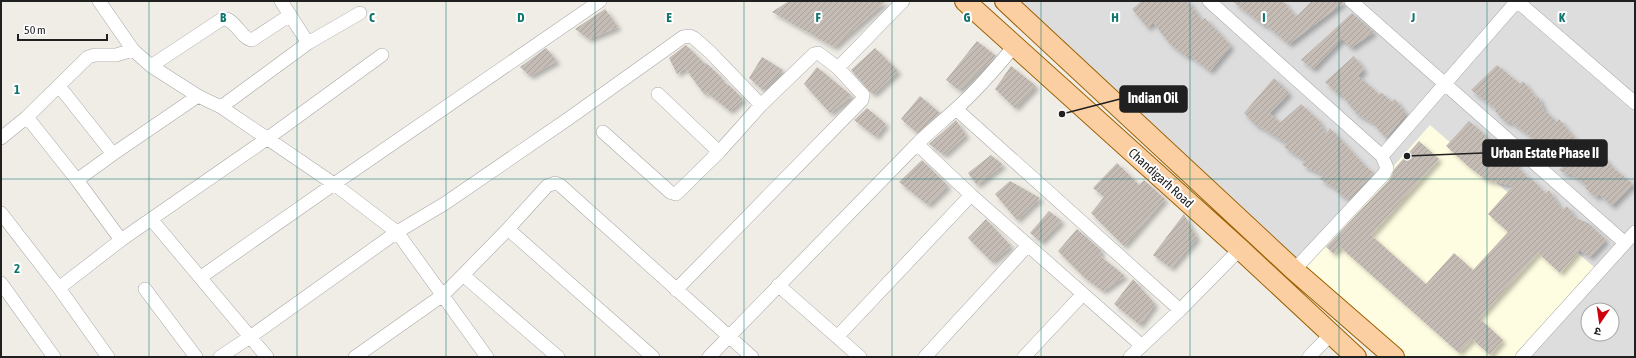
<svg xmlns="http://www.w3.org/2000/svg" width="1636" height="358" font-family="'Asap Condensed','Noto Sans Devanagari',sans-serif">
<style>
.residential{fill:#dedddd;fill-rule:evenodd}
.education{fill:#fffde1}
.building{fill:url(#building-hatch);filter:url(#shadow)}
.lines{fill:none;stroke-linecap:round;stroke-linejoin:round}
.minor-casing{stroke:#a7a7a7;stroke-width:14}
.primary-casing{stroke:#9b6001;stroke-width:22}
.minor{stroke:#fff;stroke-width:13}
.primary{stroke:#fbcfa1;stroke-width:20}
.grid{fill:none;stroke:#0f766e;stroke-width:1;stroke-opacity:0.55}
.labels{text-anchor:middle;dominant-baseline:central;stroke-width:4;stroke-linejoin:round;paint-order:stroke}
.street-label{font-size:13px;fill:#202020;stroke:#fff}
.grid-label{font-size:13px;text-anchor:middle;font-weight:bold;fill:#0f766e;stroke:#fff;stroke-width:4;stroke-linejoin:round;paint-order:stroke}
.leader{fill:none;stroke:#202020;stroke-width:1.5}
.callout-dot{fill:#202020;stroke:#fff;stroke-width:1.5}
.callout{fill:#202020;stroke:#202020;stroke-width:1.5}
.callout-label{font-size:14px;text-anchor:middle;font-weight:bold;fill:#fff}
</style>
<defs>
<pattern id="building-hatch" width="6" height="6" patternUnits="userSpaceOnUse"><rect width="6" height="6" fill="#c5bcb6"/><path d="M-1 1l2-2M0 6l6-6M5 7l2-2" fill="none" stroke="#a9a19c"/></pattern>
<filter id="shadow"><feDropShadow dx="3.5" dy="3.5" stdDeviation="2" flood-color="#0004"/></filter>
</defs>
<rect width="100%" height="100%" fill="#f0ede7"/>
<!-- residential -->
<path class="residential" d="M 1010,1 L 1635,1 L 1635,357 L 1400,357 ZM 1588,310 L 1612,310 L 1612,334 L 1588,334 Z"/>
<!-- education -->
<path class="education" d="M 1430,125 L 1595,268 L 1515,357 L 1404,357 L 1301,271 Z"/>
<!-- building -->
<path class="building" d="M 789,1 L 886,1 L 834,47 L 772,12 Z
M 1142,1 L 1188,1 L 1202,21 L 1205,18 L 1231,46 L 1210,71 L 1189,55 L 1187,57 L 1170,44 L 1153,22 L 1148,28 L 1132,9 Z
M 1232,1 L 1283,1 L 1296,17 L 1312,1 L 1343,1 L 1343,3 L 1289,44 L 1266,25 L 1265,26 Z
M 605,9 L 618,27 L 589,39 L 575,29 Z
M 1352,13 L 1374,32 L 1351,48 L 1342,39 L 1313,69 L 1301,60 Z
M 977,41 L 996,56 L 959,90 L 946,80 Z
M 686,45 L 705,64 L 706,63 L 720,76 L 727,85 L 729,85 L 743,99 L 730,111 L 706,92 L 704,94 L 685,68 L 677,74 L 669,58 Z
M 546,48 L 557,61 L 530,76 L 520,67 Z
M 875,48 L 898,71 L 875,93 L 871,93 L 851,70 Z
M 1354,56 L 1364,70 L 1358,76 L 1380,95 L 1382,93 L 1392,102 L 1395,99 L 1406,114 L 1386,138 L 1373,123 L 1357,114 L 1341,94 L 1340,96 L 1325,82 Z
M 762,57 L 783,70 L 763,90 L 749,78 Z
M 1497,65 L 1520,84 L 1523,81 L 1536,98 L 1538,96 L 1544,110 L 1557,122 L 1559,119 L 1577,141 L 1605,158 L 1612,167 L 1633,184 L 1612,206 L 1599,194 L 1597,198 L 1585,188 L 1587,186 L 1570,173 L 1568,175 L 1559,170 L 1564,165 L 1539,146 L 1540,144 L 1526,133 L 1509,121 L 1507,123 L 1495,111 L 1496,109 L 1471,90 Z
M 1011,66 L 1036,86 L 1015,108 L 995,89 Z
M 817,67 L 852,96 L 830,113 L 804,84 Z
M 1274,78 L 1289,93 L 1270,113 L 1280,123 L 1301,104 L 1319,121 L 1326,134 L 1330,128 L 1366,167 L 1374,173 L 1349,200 L 1337,192 L 1338,190 L 1320,179 L 1324,175 L 1302,165 L 1305,161 L 1284,147 L 1287,144 L 1259,126 L 1258,127 L 1244,113 Z
M 920,96 L 940,113 L 917,133 L 901,119 Z
M 867,108 L 886,124 L 876,137 L 854,120 Z
M 956,120 L 966,135 L 944,155 L 929,144 Z
M 1469,121 L 1486,136 L 1490,143 L 1518,160 L 1515,164 L 1530,180 L 1531,178 L 1546,194 L 1549,190 L 1562,210 L 1567,206 L 1576,218 L 1588,223 L 1606,240 L 1590,257 L 1580,250 L 1560,273 L 1538,253 L 1479,318 L 1503,340 L 1490,355 L 1472,339 L 1459,353 L 1340,247 L 1334,254 L 1326,247 L 1390,179 L 1395,168 L 1419,141 L 1439,159 L 1371,235 L 1426,284 L 1454,253 L 1473,270 L 1508,232 L 1488,214 L 1513,186 L 1486,180 L 1469,167 L 1446,146 Z
M 991,155 L 1003,165 L 977,185 L 968,173 Z
M 922,160 L 948,186 L 928,205 L 899,182 Z
M 1117,163 L 1139,185 L 1144,180 L 1165,199 L 1124,246 L 1091,213 L 1104,197 L 1093,188 Z
M 1010,181 L 1040,198 L 1017,220 L 995,194 Z
M 1049,211 L 1062,221 L 1041,242 L 1030,233 Z
M 1184,214 L 1197,238 L 1171,268 L 1153,255 Z
M 986,219 L 1011,246 L 992,262 L 968,238 Z
M 1077,229 L 1102,251 L 1099,255 L 1125,276 L 1103,291 L 1086,279 L 1058,251 Z
M 1133,279 L 1155,304 L 1140,325 L 1114,304 Z"/>
<g class="lines">
<defs>
<path id="minor" d="M 99,1 L 133,50 L 151,66 L 198,96 L 221,107 L 334,184 L 600,1
M 1209,1 L 1382,156 L 1387,168 L 1384,174 L 1294,270
M 1351,1 L 1625,243
M 1517,1 L 1635,103
M 308,43 L 360,13
M 151,66 L 222,19 C 235,17 240,38 252,40 L 290,15
M 59,86 L 113,154
M 658,94 L 719,152
M 221,107 L 308,43 L 281,1
M 956,109 L 1180,310
M 27,117 L 77,180 L 121,240
M 603,132 L 670,192 L 676,194 L 719,152 L 761,105
M 1,138 L 27,117 L 88,57 L 95,55 L 116,55 L 133,50
M 917,144 L 971,195 L 1141,345
M 1382,156 L 1517,1
M 77,180 L 113,154 L 198,96
M 1,213 L 59,288 L 108,357
M 151,219 L 267,357
M 508,229 L 653,357
M 201,277 L 334,184 L 397,232 L 487,357
M 1,283 L 54,357
M 778,285 L 860,357
M 59,288 L 121,240 L 268,138 L 382,55
M 145,289 L 196,357
M 676,290 L 862,100 L 863,95 L 838,68 L 903,1
M 837,337 L 971,195
M 220,357 L 250,337 L 397,232 L 444,204 L 568,119 L 683,37 L 690,36 L 694,38 L 710,52 L 761,105 L 814,54 L 818,53 L 821,55 L 838,68
M 355,357 L 443,295 L 463,275
M 558,357 L 463,275 L 508,229 L 547,186 L 555,183 L 560,185 L 752,357
M 709,357 L 917,144 C 929,132 943,121 956,109 C 977,90 997,67 1015,45
M 925,357 L 1028,245
M 1024,357 L 1083,294
M 1130,357 L 1180,310 L 1240,249
M 1309,357 L 1331,334
M 1522,357 L 1635,232"/>
<path id="primary" d="M 965,1 L 1240,249 L 1356,357
M 1005,1 L 1294,270 L 1394,357"/>
</defs>
<!-- minor casing -->
<use href="#minor" class="minor-casing"/>
<!-- primary casing -->
<use href="#primary" class="primary-casing"/>
<!-- minor -->
<use href="#minor" class="minor"/>
<!-- primary -->
<use href="#primary" class="primary"/>
</g>
<!-- grid -->
<path class="grid" d="M 149,1 L 149,357M 297,1 L 297,357M 446,1 L 446,357M 595,1 L 595,357M 744,1 L 744,357M 892,1 L 892,357M 1041,1 L 1041,357M 1190,1 L 1190,357M 1339,1 L 1339,357M 1487,1 L 1487,357M 1,179 L 1635,179"/>
<g class="labels">
<!-- street labels -->
<g class="street-label">
<text transform="translate(1161 178) rotate(42)">Chandigarh Road</text>
</g>
</g>
<g class="grid-label">
<text x="223" y="22">B</text>
<text x="372" y="22">C</text>
<text x="521" y="22">D</text>
<text x="669" y="22">E</text>
<text x="818" y="22">F</text>
<text x="967" y="22">G</text>
<text x="1115" y="22">H</text>
<text x="1264" y="22">I</text>
<text x="1413" y="22">J</text>
<text x="1562" y="22">K</text>
<text x="17" y="94">1</text>
<text x="17" y="273">2</text>
</g>
<!-- callouts -->
<path class="leader" d="M1062 114L1120 99M1407 156L1483 153"/>
<g class="callout-dot">
<circle cx="1062" cy="114" r="4"/>
<circle cx="1407" cy="156" r="4"/>
</g>
<g class="callout">
<rect x="1120" y="86" width="67" height="26" rx="4"/>
<rect x="1483" y="140" width="124" height="26" rx="4"/>
</g>
<g class="callout-label">
<text x="1153" y="103">Indian Oil</text>
<text x="1545" y="158">Urban Estate Phase II</text>
</g>
<!-- border -->
<rect width="1636" height="358" fill="none" stroke="#202020" stroke-width="4"/>
<!-- north arrow -->
<g transform="translate(1600 322) rotate(193)"><circle r="19" fill="#ffffff" stroke="#a6a6a6"/>
<path d="M0-3L7 15L0 10L-7 15Z" fill="#ce020d"/>
<text y="-6" font-size="11" font-weight="bold" text-anchor="middle" fill="#202020">उ</text>
</g>
<!-- scale -->
<path d="M18 34v6h89v-6" fill="none" stroke="#202020" stroke-width="2"/>
<text x="24" y="34" font-size="12" fill="#202020" stroke="#ffffff" stroke-width="3" paint-order="stroke">50 m</text>
</svg>
